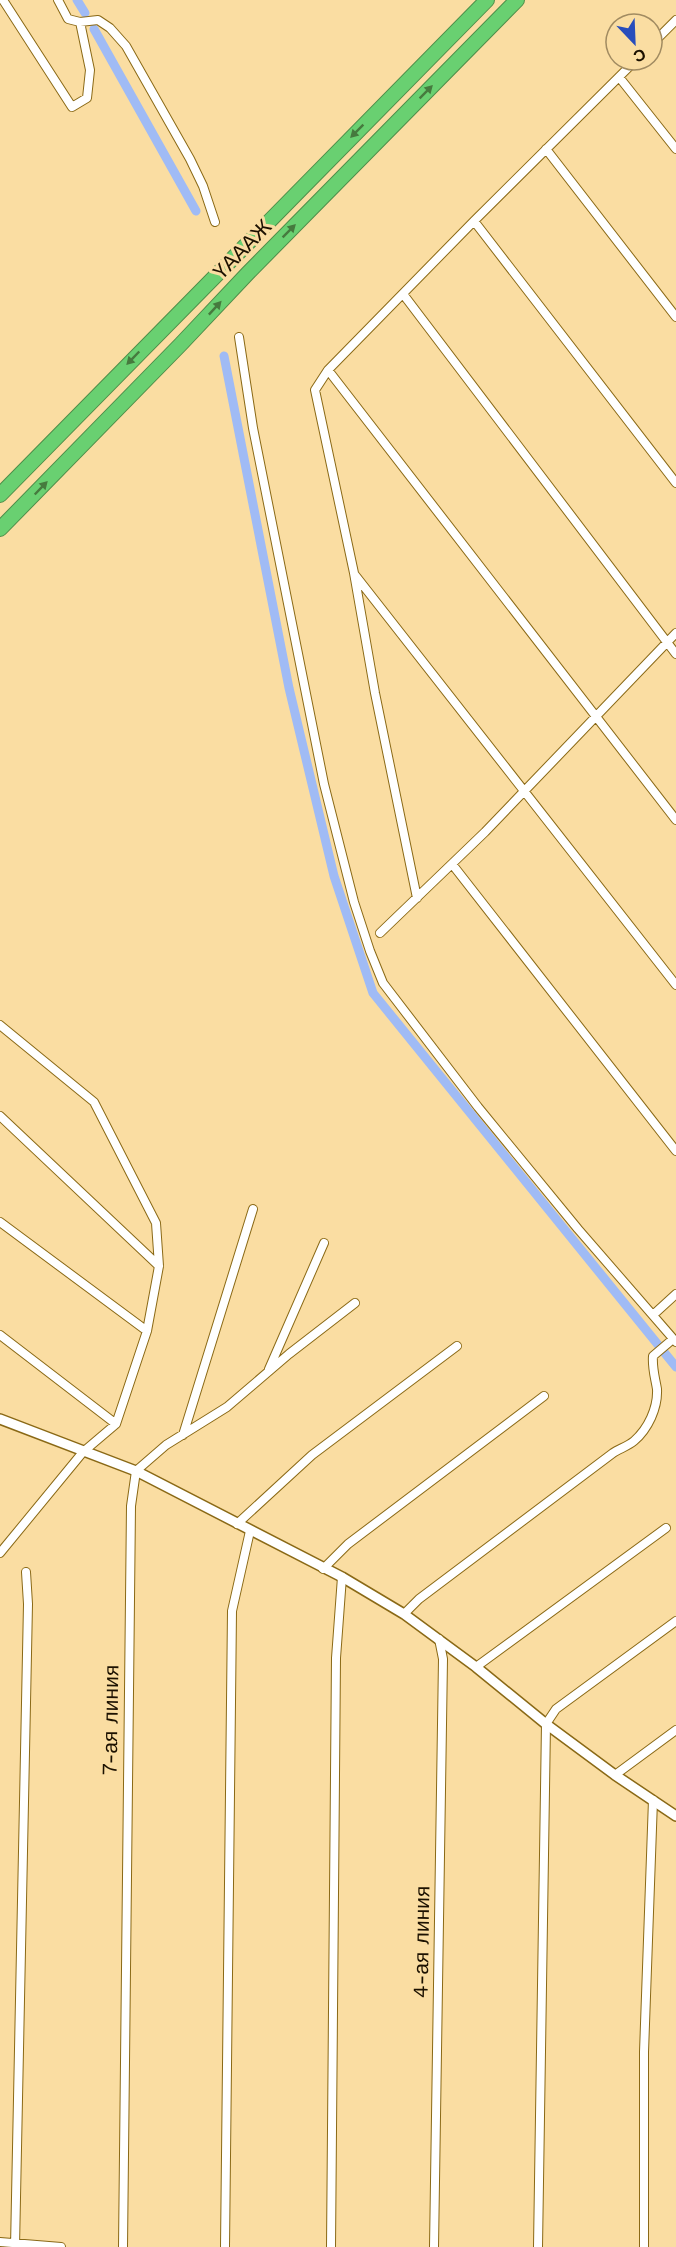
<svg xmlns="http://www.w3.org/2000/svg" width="676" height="2247" font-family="'Work Sans',sans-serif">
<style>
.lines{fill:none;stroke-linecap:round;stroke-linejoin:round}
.canal{stroke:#a0bbf5;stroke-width:9}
.minor-casing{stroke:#8a6916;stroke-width:10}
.tertiary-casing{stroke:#8a6916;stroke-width:12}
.motorway-casing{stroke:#4e8d49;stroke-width:16}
.minor{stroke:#fff;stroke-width:8}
.tertiary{stroke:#fff;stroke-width:9}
.motorway{stroke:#69d071;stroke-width:14}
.oneway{fill:#467a3e}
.labels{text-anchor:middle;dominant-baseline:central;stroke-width:6;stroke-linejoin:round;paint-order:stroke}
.street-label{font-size:21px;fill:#1c1100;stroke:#fadda2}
</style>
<rect width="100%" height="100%" fill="#fadda2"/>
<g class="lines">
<!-- canal -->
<path class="canal" d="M 77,0 L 85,13
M 94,29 L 196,211
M 224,356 L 289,688 L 334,876 L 373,993 L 676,1367"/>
<defs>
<path id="minor" d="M 3,0 L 72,107 L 87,98 L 90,70 L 80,22
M 58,0 L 68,19 L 80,22 L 98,20 L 110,28 L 126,46 L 190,159 L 203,186 L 215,222
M 652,44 L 676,20
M 619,77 L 676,149
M 546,149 L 676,317
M 474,221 L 676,483
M 403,294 L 676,654
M 239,337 L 253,428 L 324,784 L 354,902 L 370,951 L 383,983 L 478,1107 L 578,1229 L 676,1342
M 328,370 L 676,820
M 355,575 L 676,985
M 452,864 L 676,1151
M 417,898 L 375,693 L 354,573 L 315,390 L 328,370 L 474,221 L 636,60
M 380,933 L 485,832 L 676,633
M 0,1025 L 94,1102 L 156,1223 L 159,1266 L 147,1331 L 116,1424 L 83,1452 L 0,1553
M 0,1116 L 159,1266
M 0,1222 L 147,1331
M 653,1315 L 676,1294
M 0,1335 L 116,1424
M 269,1369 L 324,1243
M 183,1435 L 253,1209
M 237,1524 L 312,1455 L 457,1346
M 323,1569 L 348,1544 L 544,1396
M 404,1614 L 419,1599 L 613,1453 C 619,1449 628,1446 634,1441 C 648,1429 658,1408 657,1389 C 655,1377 652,1368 653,1356 L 673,1339
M 476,1667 L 666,1528
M 615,1775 L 676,1730
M 0,2242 L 61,2247
M 15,2247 L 28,1604 L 26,1572
M 123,2247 L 131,1506 L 136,1471 L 166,1445 L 227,1407 L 289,1354 L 355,1303
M 225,2247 L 232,1611 L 250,1531
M 331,2247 L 336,1658 L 342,1577
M 434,2247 L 443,1659 L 439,1639
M 538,2247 L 546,1724 L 556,1709 L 676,1621
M 644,2247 L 644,2052 L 653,1800"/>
<path id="tertiary" d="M 0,1419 L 136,1471 L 342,1577 L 404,1614 L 476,1667 L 546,1724 L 615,1775 L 676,1816"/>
<path id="motorway" d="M 0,495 L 487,0
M 0,529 L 181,344 L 248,273 L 517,0"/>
</defs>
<!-- minor casing -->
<use href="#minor" class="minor-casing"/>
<!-- tertiary casing -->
<use href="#tertiary" class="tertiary-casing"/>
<!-- motorway casing -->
<use href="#motorway" class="motorway-casing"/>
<!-- minor -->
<use href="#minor" class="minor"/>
<!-- tertiary -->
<use href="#tertiary" class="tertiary"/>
<!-- motorway -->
<use href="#motorway" class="motorway"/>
</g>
<!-- one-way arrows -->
<defs><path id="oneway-solid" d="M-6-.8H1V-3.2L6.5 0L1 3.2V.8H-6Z" transform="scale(1.5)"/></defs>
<g class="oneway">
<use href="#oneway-solid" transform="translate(426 92) rotate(-45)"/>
<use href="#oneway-solid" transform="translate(357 131) rotate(135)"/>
<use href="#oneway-solid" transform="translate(289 231) rotate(-45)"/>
<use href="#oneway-solid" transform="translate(215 308) rotate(-47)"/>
<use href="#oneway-solid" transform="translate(133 358) rotate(134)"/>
<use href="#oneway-solid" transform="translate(41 488) rotate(-46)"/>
</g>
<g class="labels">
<!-- street labels -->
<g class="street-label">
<text transform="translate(242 249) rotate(-46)">ҮАААЖ</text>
<text transform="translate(110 1720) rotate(-89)">7-ая линия</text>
<text transform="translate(421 1942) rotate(-89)">4-ая линия</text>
</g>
</g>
<!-- north arrow -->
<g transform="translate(634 42) rotate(157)"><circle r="28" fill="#fadda2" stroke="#a18b61" stroke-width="1.5"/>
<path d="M0-4.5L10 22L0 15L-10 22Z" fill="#284dbc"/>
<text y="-9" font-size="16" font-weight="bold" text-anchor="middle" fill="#1c1100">С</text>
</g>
</svg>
